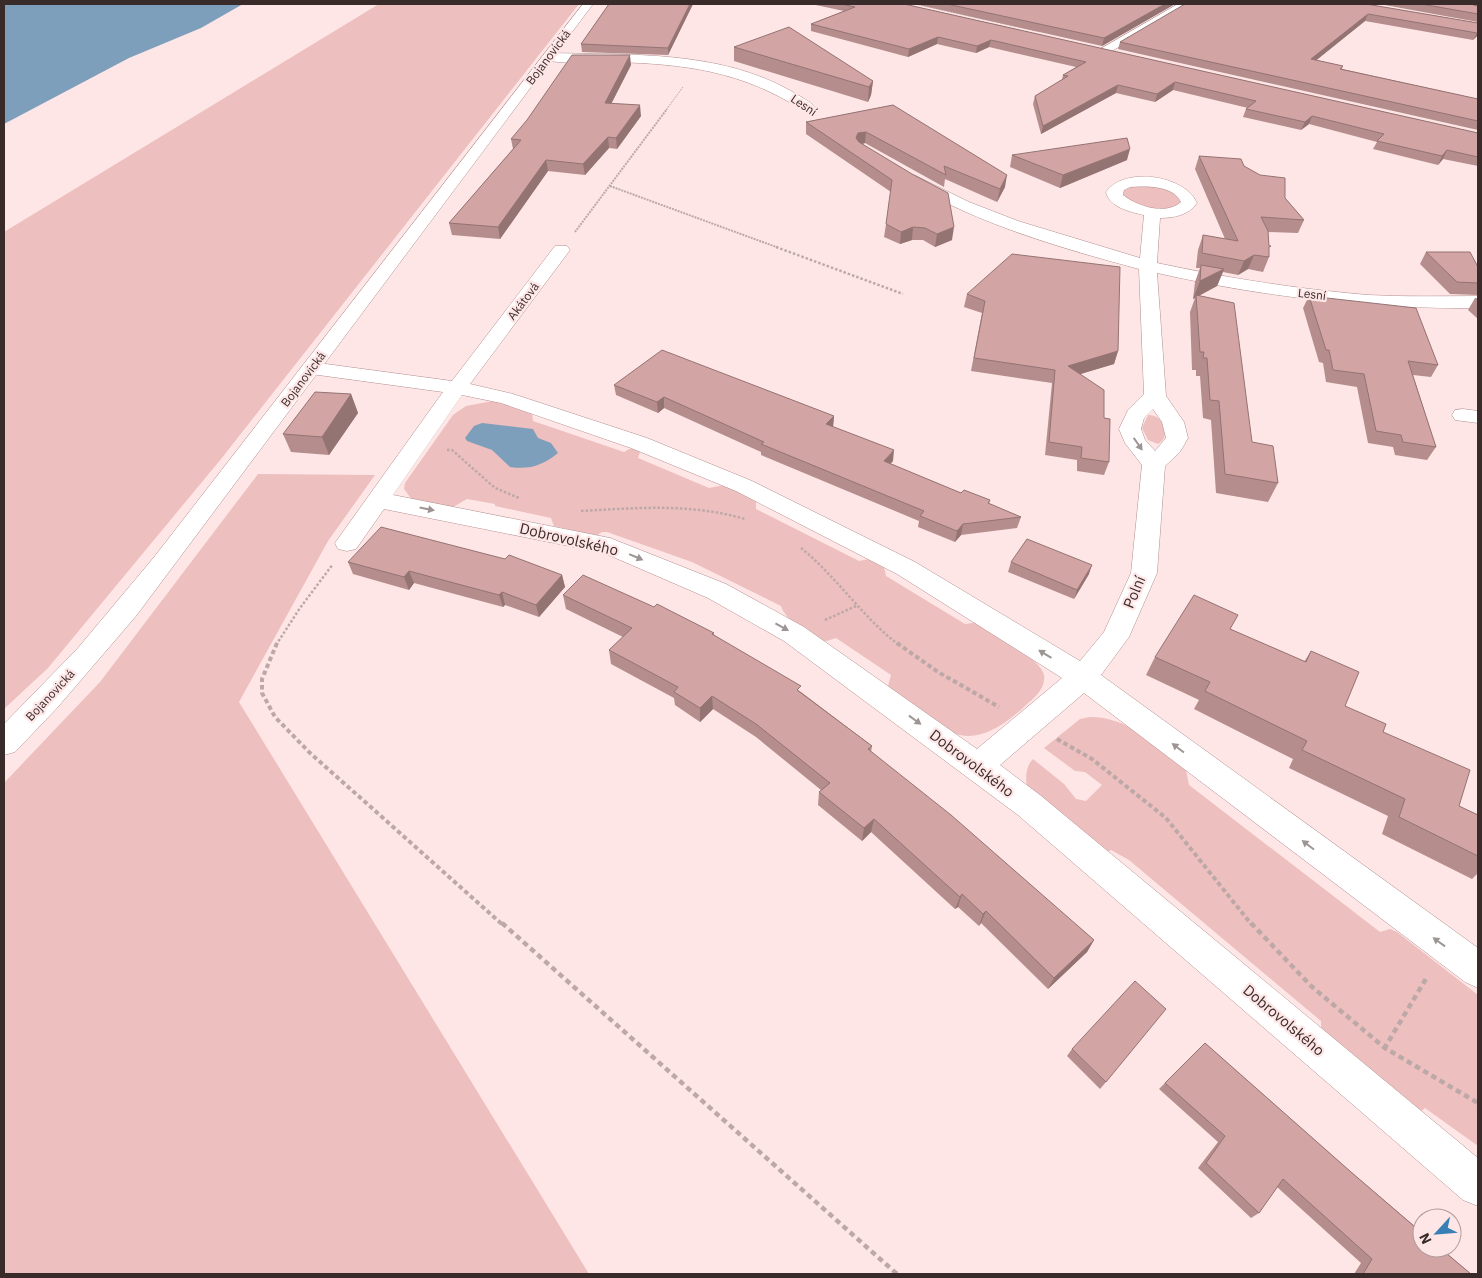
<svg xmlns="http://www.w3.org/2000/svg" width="1482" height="1278" font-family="'IBM Plex Sans',sans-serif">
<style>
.green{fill:#edbfbe}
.water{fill:#7e9fbb}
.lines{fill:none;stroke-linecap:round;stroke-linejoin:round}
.minor-casing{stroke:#b38e8e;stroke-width:1}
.tertiary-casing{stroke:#b38e8e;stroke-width:1}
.path-far4{stroke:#bda8a8;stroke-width:1;stroke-dasharray:2 1;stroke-linecap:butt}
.path-far3{stroke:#bda8a8;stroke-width:2;stroke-dasharray:2 1;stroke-linecap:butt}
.path-far2{stroke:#bda8a8;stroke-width:2.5;stroke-dasharray:2.5 2;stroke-linecap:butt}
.path-far1{stroke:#bda8a8;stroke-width:4;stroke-dasharray:4.5 3;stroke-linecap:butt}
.path{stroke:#bda8a8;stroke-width:4.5;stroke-dasharray:5.5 4;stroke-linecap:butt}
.minor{fill:#fff;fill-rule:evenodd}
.tertiary{fill:#fff;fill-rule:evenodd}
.wall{fill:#b58d8d}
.shaded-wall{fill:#947373}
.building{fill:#d3a4a4;stroke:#947373}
.oneway{fill:#9c9594}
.labels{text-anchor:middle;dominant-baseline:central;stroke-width:4.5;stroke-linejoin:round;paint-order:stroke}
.far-street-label{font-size:12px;fill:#392b2a;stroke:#fee6e6}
.street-label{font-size:15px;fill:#392b2a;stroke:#fee6e6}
</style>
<rect width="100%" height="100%" fill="#fee6e6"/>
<!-- green -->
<path class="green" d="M 379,4 L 579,4 L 221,459 L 48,668 L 4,709 L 4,232 Z
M 1149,185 L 1174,192 L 1182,203 C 1171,212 1148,212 1135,206 C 1129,204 1124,196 1119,192 L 1126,187 Z
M 493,401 L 532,413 L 533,421 L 624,452 L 629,449 L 638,449 L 640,452 L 638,458 L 709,488 L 724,485 L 756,501 L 756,509 L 859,561 L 869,559 L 884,567 L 886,576 L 965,624 L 980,622 C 995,633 1040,658 1044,675 C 1046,689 1034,698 1025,706 C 968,759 946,733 894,694 L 888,686 L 891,675 L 836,638 C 832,639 828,641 824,641 C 811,641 785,619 781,606 L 692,562 L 607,532 L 602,532 L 596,536 L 554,526 L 551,518 L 495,506 L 495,504 L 467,499 L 453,507 L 413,501 L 404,489 L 405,483 L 453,415 L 466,406 Z
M 1148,415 C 1164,414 1172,437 1158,444 L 1148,440 L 1142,428 Z
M 258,474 L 375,475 L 328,541 L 239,702 L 589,1274 L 4,1274 L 4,783 L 100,682 Z
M 1090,717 C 1130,717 1156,746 1186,770 L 1189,785 L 1380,932 L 1390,929 L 1397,932 L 1478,995 L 1478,1146 L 1425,1108 L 1419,1113 L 1321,1033 L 1321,1021 L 1129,860 L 1111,850 L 1099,856 L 1028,791 C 1025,780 1025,767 1033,759 L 1064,784 L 1076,799 L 1086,801 L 1102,785 L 1085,772 L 1075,771 L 1044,748 L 1080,719 Z"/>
<!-- water -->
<path class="water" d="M 4,4 L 243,4 L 201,28 L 129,58 L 4,124 Z
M 482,423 L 533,429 L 538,438 L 551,443 L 558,453 C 543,465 530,470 510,467 L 492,450 L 467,441 L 465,438 L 474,426 Z"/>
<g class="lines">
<defs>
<path id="minor" d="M 1178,4 L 1190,4 L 1107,54 L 1103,55 L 1097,51 Z
M 549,53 C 628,55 719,50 791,91 C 799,96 810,101 816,108 L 809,112 L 804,111 C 742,71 686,64 614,62 C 592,61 566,65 545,60 L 543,57 Z
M 916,176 L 969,202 L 1018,221 L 1140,258 L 1144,215 C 1130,212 1109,207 1106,192 C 1124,166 1185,175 1197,203 C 1189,215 1174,218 1160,218 L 1157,263 C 1227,278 1297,289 1368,295 C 1405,297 1441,296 1478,296 L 1478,308 C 1369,309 1264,297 1157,273 L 1166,396 L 1184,422 L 1188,438 L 1180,452 L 1165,466 L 1157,573 L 1129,637 L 1101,675 L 1478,948 L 1478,988 L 1465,982 L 1084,693 L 1000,765 L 1040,795 L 1478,1158 L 1478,1206 L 1463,1200 L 1018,815 L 784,641 L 708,598 L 604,553 L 384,509 L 356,549 L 347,551 L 338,549 L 335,543 L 443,392 L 311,374 L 304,372 L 301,368 L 304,364 L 311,362 L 452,381 L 555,246 L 567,246 L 570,250 L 470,384 L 513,394 L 647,438 L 752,481 L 915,562 L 1080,661 L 1104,632 L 1131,573 L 1142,465 L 1125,443 L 1119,429 L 1128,410 L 1144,394 L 1139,269 C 1061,248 981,225 911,184 L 908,181 L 911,178 ZM 1130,187 C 1145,186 1173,185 1181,202 C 1165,216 1137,206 1123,195 L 1124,190 ZM 462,395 L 501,403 L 631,448 L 736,491 L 897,574 L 1062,678 L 977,749 L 804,627 L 726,584 L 610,538 L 393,495 ZM 1153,409 L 1162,422 L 1166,438 L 1155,451 L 1145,440 L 1141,429 L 1144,418 Z
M 1463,409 L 1478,411 L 1478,423 L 1455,420 L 1452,415 L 1455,410 Z"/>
<path id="tertiary" d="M 583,4 L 593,4 L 136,616 L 57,708 L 15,752 L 4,755 L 4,724 L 78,648 L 155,556 Z"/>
</defs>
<!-- minor casing -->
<use href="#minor" class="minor-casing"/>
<!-- tertiary casing -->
<use href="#tertiary" class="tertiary-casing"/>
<!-- path-far4 -->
<path class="path-far4" d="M 915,4 L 1041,32
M 666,110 L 683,87"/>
<!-- path-far3 -->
<path class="path-far3" d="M 610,186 L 779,248
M 575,232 L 667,109"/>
<!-- path-far2 -->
<path class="path-far2" d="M 776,247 L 903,294
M 447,450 L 452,450 L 495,488 L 519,498
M 581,511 C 637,508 690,503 745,519
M 801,548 C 837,577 862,617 899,645
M 825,620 L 856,606
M 276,645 L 300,608 L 333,564"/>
<!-- path-far1 -->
<path class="path-far1" d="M 277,643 L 262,679 L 262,693 L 275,717 L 309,752 L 503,925
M 897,643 L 938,672 L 999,707
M 1057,739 L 1092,759 L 1166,818 L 1252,925"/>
<!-- path -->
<path class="path" d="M 502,923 L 897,1274
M 1251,923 L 1311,986 L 1385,1048 L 1478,1103
M 1384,1049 L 1427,977"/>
<!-- minor -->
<use href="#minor" class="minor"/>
<!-- tertiary -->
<use href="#tertiary" class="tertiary"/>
</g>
<!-- wall -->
<path class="wall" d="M 609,4 L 693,4 L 668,55 L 582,52 L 581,44 Z
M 811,4 L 904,4 L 1478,133 L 1478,166 L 1443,159 L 1438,165 L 1373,149 L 1377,142 L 1309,124 L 1301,130 L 1243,117 L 1246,109 L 1248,108 L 1173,90 L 1155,102 L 1116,93 L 1041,134 L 1033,104 L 1035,96 L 1062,80 L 1063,75 L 1076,67 L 989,47 L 976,53 L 937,44 L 908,57 L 811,31 L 811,24 L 844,11 Z
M 915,4 L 1175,4 L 1102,46 Z
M 1366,4 L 1478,23 L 1478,35 L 1473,40 L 1365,21 L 1316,60 L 1343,66 L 1342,69 L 1478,99 L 1478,130 L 1118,49 L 1120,42 Z
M 1379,4 L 1478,4 L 1476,5 L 1478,6 L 1478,22 Z
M 734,47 L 873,81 L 871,95 L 868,102 L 734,61 Z
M 631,65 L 611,104 L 641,116 L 617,149 L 609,148 L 585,175 L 548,171 L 500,239 L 452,235 L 449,223 L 513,149 L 511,139 Z
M 893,105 L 1005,187 L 997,202 L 945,179 L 944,187 L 865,143 L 863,144 L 952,240 L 935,247 L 923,240 L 912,240 L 900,244 L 884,237 L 891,192 L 806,134 L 806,122 Z
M 1012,155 L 1127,160 L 1060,188 L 1010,167 Z
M 1199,156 L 1244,166 L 1285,198 L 1304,220 L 1298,233 L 1268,232 L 1269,257 L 1263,272 L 1248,269 L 1238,275 L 1223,272 L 1217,286 L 1199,296 L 1252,442 L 1278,483 L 1268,502 L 1216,493 L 1211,420 L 1203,418 L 1200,376 L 1196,376 L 1196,370 L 1192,370 L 1190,312 L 1195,298 L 1193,299 L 1195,282 L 1200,268 L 1196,268 L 1198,250 L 1203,235 L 1225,239 L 1195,169 Z
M 1426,252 L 1478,267 L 1478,295 L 1450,294 L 1420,264 Z
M 967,294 L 1118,351 L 1114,364 L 1080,374 L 1104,418 L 1109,462 L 1104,475 L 1077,471 L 1077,460 L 1045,455 L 1052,383 L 971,371 L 982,313 L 964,307 Z
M 1309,296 L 1438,365 L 1431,377 L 1413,375 L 1436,447 L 1427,460 L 1395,455 L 1393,447 L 1368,443 L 1357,387 L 1326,382 L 1323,363 L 1319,362 L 1303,308 Z
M 1475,298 L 1478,298 L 1478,319 L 1468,310 Z
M 614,385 L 834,416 L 833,427 L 893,461 L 890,464 L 961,493 L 990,500 L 989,504 L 1021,517 L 1017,528 L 961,535 L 955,542 L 918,527 L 919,521 L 761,455 L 761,452 L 664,408 L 658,413 L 616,395 Z
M 351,394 L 358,413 L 329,455 L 291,452 L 283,434 Z
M 348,562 L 562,575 L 565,587 L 539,617 L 505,605 L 503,607 L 414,583 L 409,590 L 353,574 Z
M 1011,562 L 1089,574 L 1074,599 L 1008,572 Z
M 563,595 L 714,633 L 714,635 L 801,692 L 872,746 L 871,752 L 1094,940 L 1087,952 L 1048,989 L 981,923 L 979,926 L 958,907 L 955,909 L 871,832 L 862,841 L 818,805 L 819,792 L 821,790 L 756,737 L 713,709 L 700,722 L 675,705 L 674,698 L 611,664 L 609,650 L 623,637 L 566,609 Z
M 1230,629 L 1304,662 L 1311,651 L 1345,706 L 1383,732 L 1459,806 L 1478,815 L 1478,873 L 1472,879 L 1382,834 L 1388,816 L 1289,768 L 1293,759 L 1194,709 L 1199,700 L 1146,675 L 1155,657 Z
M 1205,1043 L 1351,1172 L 1471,1274 L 1354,1274 L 1361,1263 L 1277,1187 L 1259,1213 L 1251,1218 L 1198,1168 L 1218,1142 L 1159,1089 Z
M 1072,1049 L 1106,1082 L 1100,1089 L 1067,1056 Z"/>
<!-- shaded-wall -->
<path class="shaded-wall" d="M 690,4 L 693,4 L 668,55 L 668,48 Z
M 1165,4 L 1175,4 L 1102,46 L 1104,38 Z
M 1368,14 L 1365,21 L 1308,67 L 1311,59 Z
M 1478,32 L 1478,35 L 1473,40 L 1477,33 Z
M 938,37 L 937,44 L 908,57 L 909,49 Z
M 991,40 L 989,47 L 976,53 L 977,46 Z
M 630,55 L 631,65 L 606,114 L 605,103 Z
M 873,81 L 871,95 L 868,102 L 869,87 Z
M 1175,82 L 1173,90 L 1155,102 L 1157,94 Z
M 1118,85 L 1116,93 L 1041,134 L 1043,126 Z
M 640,105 L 641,116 L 617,149 L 616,138 Z
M 1312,116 L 1309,124 L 1301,130 L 1305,122 Z
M 866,132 L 865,143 L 857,145 L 856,138 L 858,133 Z
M 608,137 L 609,148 L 585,175 L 583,164 Z
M 1130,149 L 1127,160 L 1060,188 L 1063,175 Z
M 1447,150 L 1443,159 L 1438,165 L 1442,156 Z
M 546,160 L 548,171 L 500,239 L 498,227 Z
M 1007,175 L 1005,187 L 997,202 L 1000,189 Z
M 913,227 L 912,240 L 900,244 L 901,232 Z
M 954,227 L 952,240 L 935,247 L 937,234 Z
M 1254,255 L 1248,269 L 1238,275 L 1244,261 Z
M 1224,269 L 1217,286 L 1196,297 L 1196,295 L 1195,298 L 1193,299 L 1200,281 Z
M 1118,351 L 1114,364 L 1064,379 L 1068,366 Z
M 351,394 L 358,413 L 329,455 L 322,437 Z
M 664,397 L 664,408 L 658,413 L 657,402 Z
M 834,416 L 833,427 L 826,424 Z
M 894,450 L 893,461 L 882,472 L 884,461 Z
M 963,524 L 961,535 L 955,542 L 957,531 Z
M 1092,565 L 1089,574 L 1074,599 L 1077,590 Z
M 409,571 L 414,583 L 409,590 L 404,577 Z
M 562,575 L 565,587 L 539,617 L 536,605 Z
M 502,592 L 505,605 L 503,607 L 499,595 Z
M 712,696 L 713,709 L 700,722 L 700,708 Z
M 874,819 L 871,832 L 862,841 L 864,828 Z
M 962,894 L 958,907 L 955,909 L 960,897 Z
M 986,911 L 981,923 L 979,926 L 983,914 Z
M 1094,940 L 1087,952 L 1048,989 L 1054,978 Z"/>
<!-- building -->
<path class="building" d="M 609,4 L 690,4 L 668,48 L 581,44 Z
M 841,4 L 904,4 L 1478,133 L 1478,157 L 1447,150 L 1442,156 L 1377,141 L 1384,134 L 1312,116 L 1305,122 L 1246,109 L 1256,101 L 1175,82 L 1157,94 L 1118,85 L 1043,126 L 1035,96 L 1068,76 L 1063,75 L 1086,62 L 991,40 L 977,46 L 938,37 L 909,49 L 811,24 L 855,7 Z
M 947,4 L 1165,4 L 1104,38 Z
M 1185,4 L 1366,4 L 1478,23 L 1478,32 L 1477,33 L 1368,14 L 1311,59 L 1343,66 L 1340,69 L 1478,99 L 1478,121 L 1120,42 Z
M 1421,4 L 1474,4 L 1473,5 L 1478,6 L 1478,14 Z
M 789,27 L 873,81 L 869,87 L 734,47 Z
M 572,55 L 630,55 L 605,103 L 640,105 L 616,138 L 608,137 L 583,164 L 546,160 L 498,227 L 449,223 L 521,140 L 511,139 L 527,120 Z
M 893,105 L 1007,175 L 1000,189 L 944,166 L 946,175 L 866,132 L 858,133 L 856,138 L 859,142 L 912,174 L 948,193 L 954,227 L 937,234 L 925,228 L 913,227 L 901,232 L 886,224 L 892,180 L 806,122 Z
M 1127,138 L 1130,149 L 1063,175 L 1012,155 Z
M 1199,156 L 1241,159 L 1244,166 L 1260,175 L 1285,178 L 1285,198 L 1304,220 L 1261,217 L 1268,231 L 1269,246 L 1271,246 L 1269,247 L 1269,257 L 1254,255 L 1244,261 L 1202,253 L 1203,235 L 1238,241 Z
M 1426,252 L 1470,252 L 1478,267 L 1478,283 L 1457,282 Z
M 1012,254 L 1120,267 L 1118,351 L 1068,366 L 1104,390 L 1104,418 L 1110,419 L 1109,462 L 1081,458 L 1082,447 L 1049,442 L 1055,370 L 974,358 L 985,301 L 967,294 Z
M 1201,265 L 1224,269 L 1200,281 Z
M 1196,295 L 1234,303 L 1252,442 L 1273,446 L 1278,483 L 1225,474 L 1219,401 L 1210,400 L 1207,358 L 1203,358 L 1204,352 L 1200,352 Z
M 1309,296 L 1416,308 L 1438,365 L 1408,361 L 1436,447 L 1403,442 L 1401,435 L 1376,431 L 1364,374 L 1333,370 L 1329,350 L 1326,350 Z
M 662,350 L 834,416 L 826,424 L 894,450 L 884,461 L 961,493 L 964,490 L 990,500 L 988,503 L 1021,517 L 963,524 L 957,531 L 920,516 L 924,511 L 761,444 L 764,442 L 664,397 L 657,402 L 614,385 Z
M 315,392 L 351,394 L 322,437 L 283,434 Z
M 381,527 L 505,559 L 509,555 L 562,575 L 536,605 L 502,592 L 499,595 L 409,571 L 404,577 L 348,562 Z
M 1027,539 L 1092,565 L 1077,590 L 1011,562 Z
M 583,575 L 654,607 L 657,604 L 714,633 L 712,634 L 801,686 L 797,690 L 872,746 L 868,749 L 951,815 L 1094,940 L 1054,978 L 986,911 L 983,914 L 962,894 L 960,897 L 874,819 L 864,828 L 819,792 L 830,783 L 756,724 L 712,696 L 700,708 L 674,692 L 678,687 L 609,650 L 632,628 L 563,595 Z
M 1194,595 L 1238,615 L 1230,629 L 1306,662 L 1311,651 L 1359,672 L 1345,706 L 1386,724 L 1383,732 L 1470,770 L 1459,806 L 1478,815 L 1478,856 L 1399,817 L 1405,799 L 1302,750 L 1307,741 L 1205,691 L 1210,682 L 1155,657 Z
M 1135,981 L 1166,1009 L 1106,1082 L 1072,1049 Z
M 1205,1043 L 1351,1172 L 1422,1233 L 1422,1248 L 1440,1248 L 1471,1274 L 1363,1274 L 1372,1259 L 1283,1179 L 1259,1213 L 1206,1163 L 1225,1136 L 1165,1083 Z"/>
<!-- one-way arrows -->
<defs><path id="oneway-solid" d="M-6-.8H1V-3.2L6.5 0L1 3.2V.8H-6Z" transform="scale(1.25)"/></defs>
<g class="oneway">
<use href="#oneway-solid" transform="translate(1138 444) rotate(55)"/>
<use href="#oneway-solid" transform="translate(427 509) rotate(11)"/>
<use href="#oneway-solid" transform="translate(636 557) rotate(23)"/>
<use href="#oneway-solid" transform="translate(782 627) rotate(29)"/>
<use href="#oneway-solid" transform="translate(1045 654) rotate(-149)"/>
<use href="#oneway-solid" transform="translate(915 720) rotate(36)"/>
<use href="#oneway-solid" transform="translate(1178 748) rotate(-143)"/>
<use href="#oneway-solid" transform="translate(1308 845) rotate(-143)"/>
<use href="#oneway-solid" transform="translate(1439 942) rotate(-144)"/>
</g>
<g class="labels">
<!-- far-street labels -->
<g class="far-street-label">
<text transform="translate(548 57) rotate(-53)">Bojanovická</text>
<text transform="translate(804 105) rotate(34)">Lesní</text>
<text transform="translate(1312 294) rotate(6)">Lesní</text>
<text transform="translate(523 301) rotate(-53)">Akátová</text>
<text transform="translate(303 379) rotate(-53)">Bojanovická</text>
<text transform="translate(50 695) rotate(-47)">Bojanovická</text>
</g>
<!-- street labels -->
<g class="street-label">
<text transform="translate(569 539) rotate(13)">Dobrovolského</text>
<text transform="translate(1134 592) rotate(-67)">Polní</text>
<text transform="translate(972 763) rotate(37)">Dobrovolského</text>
<text transform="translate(1284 1020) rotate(40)">Dobrovolského</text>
</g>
</g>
<!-- border -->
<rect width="1482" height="1278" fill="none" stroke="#392b2a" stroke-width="10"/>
<!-- north arrow -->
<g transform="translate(1437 1233) rotate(244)"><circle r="24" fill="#fee6e6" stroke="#af9b9b"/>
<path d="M0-4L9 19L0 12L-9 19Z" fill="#377fb4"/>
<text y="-8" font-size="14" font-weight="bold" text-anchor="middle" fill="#392b2a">N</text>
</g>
</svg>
